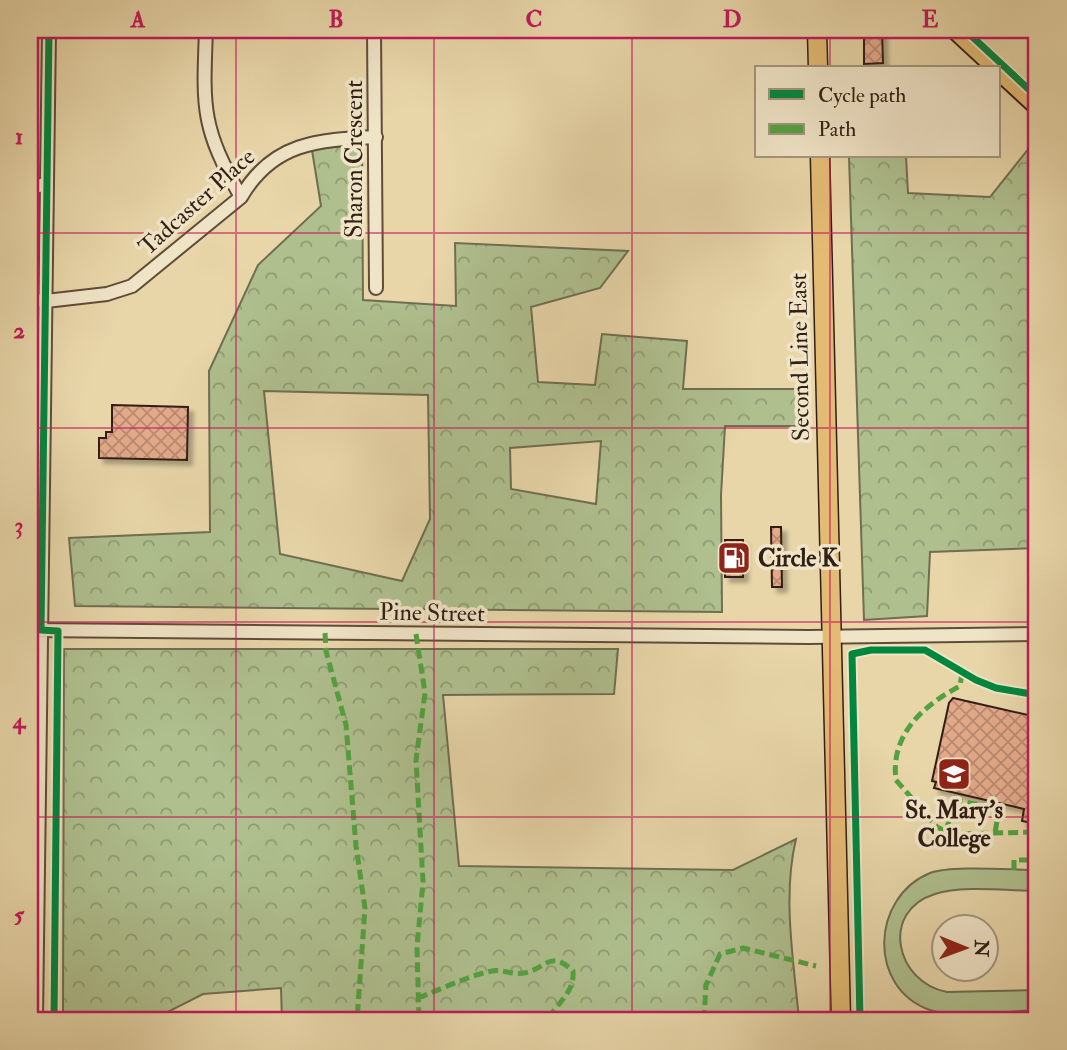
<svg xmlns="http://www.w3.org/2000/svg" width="1067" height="1050" font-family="'IM FELL Double Pica',serif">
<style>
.green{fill:#afbf8e;stroke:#706e52;stroke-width:2}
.forest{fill:url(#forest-crowns);stroke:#706e52;stroke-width:2;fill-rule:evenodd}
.building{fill:url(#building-cross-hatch);stroke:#311e15;stroke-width:2;filter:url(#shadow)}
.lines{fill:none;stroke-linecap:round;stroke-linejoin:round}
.minor-casing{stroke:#5f4c3a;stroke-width:16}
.major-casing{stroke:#311e15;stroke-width:18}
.highway-casing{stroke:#311e15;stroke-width:21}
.minor{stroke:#f0e4c7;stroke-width:12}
.major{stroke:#e4bb74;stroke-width:14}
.highway{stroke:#e4bb74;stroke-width:18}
.quiet{stroke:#52a240;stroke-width:5;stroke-dasharray:10 5;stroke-linecap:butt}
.cycleway-casing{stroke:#f0e4c7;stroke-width:11}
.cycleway{stroke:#00873e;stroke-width:7}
.grid{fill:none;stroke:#c2185b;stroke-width:2;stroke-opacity:0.55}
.labels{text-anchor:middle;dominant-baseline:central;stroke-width:7;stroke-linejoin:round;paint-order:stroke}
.street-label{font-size:24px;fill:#311e15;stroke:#f0e4c7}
.poi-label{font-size:24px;font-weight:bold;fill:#311e15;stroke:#f0e4c7;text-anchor:start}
.neatline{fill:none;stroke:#c2185b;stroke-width:2.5}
.grid-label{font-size:23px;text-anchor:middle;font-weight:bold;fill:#c2185b}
</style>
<defs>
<pattern id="forest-crowns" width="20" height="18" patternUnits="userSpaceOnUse" patternTransform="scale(1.75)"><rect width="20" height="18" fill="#afbf8e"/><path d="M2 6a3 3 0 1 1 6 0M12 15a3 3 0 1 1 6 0" fill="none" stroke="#8f9b73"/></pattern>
<pattern id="building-cross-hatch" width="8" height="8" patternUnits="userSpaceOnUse" patternTransform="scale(1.75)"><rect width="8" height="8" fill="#e3aa8a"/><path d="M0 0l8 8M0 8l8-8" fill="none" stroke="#b98a70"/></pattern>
<filter id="shadow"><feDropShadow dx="5" dy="5" stdDeviation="2" flood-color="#0004"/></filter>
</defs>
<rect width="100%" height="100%" fill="#e8d6a9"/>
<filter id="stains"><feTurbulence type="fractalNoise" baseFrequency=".00286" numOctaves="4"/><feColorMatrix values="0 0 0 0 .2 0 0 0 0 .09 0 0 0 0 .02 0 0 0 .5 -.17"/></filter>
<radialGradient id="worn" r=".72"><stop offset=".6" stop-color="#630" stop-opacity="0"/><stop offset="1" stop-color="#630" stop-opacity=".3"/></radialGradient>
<!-- green -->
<path class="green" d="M 1037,870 L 1037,891 C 1008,891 963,885 935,894 C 880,911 895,982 947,992 L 1037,990 L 1037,1010 C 1011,1011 954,1018 930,1010 C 867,988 871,897 930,873 C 952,865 1011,870 1037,870 Z"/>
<!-- forest -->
<path class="forest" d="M 1037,138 L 1037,548 L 930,552 L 927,616 L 864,620 L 849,156 L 906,156 L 908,193 L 990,197 Z
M 362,143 L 363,300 L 456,306 L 455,243 L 628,251 L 600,288 L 531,307 L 538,382 L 595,385 L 602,334 L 687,341 L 683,389 L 798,389 L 799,426 L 725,426 L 721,495 L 722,612 L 75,606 L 69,538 L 210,532 L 209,371 L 258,265 L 321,206 L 312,150 ZM 264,391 L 428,395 L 430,519 L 402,581 L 280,554 ZM 601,441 L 596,504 L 511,489 L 510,448 Z
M 64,649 L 618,649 L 614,694 L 443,695 L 459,866 L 733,870 L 796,839 C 782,897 794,962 799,1020 L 282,1020 L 281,988 L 203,994 L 152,1020 L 63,1020 Z"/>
<!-- building -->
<path class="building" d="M 864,30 L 882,30 L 883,63 L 864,64 Z
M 112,405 L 188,407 L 187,460 L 99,458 L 99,438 L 106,438 L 106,432 L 112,432 Z
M 771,527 L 781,527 L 782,587 L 772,587 Z
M 725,540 L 743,540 L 743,577 L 725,577 Z
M 953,698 L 1037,717 L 1037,824 L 1022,821 L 1024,809 L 934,788 L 936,782 L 932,781 L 949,703 Z"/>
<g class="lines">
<defs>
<path id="minor" d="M 206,30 C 203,108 201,127 241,197
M 374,30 L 376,288
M 30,189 L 47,183
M 30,235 L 30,260
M 30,300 L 46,301 L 107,294 L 132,286 L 241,197 C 273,142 318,140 376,137
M 30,630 L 808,637 L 1037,634
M 36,1020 L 49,30"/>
<path id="major" d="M 953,30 L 994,68
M 999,73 L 1037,108"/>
<path id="highway" d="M 817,30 L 818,68
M 820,156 L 841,1020"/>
</defs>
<!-- minor casing -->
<use href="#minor" class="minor-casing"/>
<!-- major casing -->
<use href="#major" class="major-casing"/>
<!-- highway casing -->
<use href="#highway" class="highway-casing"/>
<!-- minor -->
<use href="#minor" class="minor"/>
<!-- major -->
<use href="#major" class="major"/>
<!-- highway -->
<use href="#highway" class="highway"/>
<!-- quiet -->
<path class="quiet" d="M 325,633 L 326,651 L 346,725 L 356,846 L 365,908 L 357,1020
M 416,634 L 425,693 L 416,760 L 423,882 L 417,947 L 419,1020
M 962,673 L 960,686 C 924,705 890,734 896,780 L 937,827 L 952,834 L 1037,832
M 946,831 L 955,800 L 999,809 L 995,833
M 1014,870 L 1014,860 L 1037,860
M 418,998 C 442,989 467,976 492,971 C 502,969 512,975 524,973 C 546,969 550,949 573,971 C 575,993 557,1002 548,1020
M 704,1020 L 706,985 L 720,954 L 743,948 L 816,966"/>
<defs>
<path id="cycleway" d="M 49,30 L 41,630 L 58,631 L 54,1020
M 965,30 L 1037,97
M 860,1020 L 852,654 L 871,650 L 925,650 L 976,680 L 996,688 L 1037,695"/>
</defs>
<!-- cycleway casing -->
<use href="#cycleway" class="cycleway-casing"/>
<!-- cycleway -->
<use href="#cycleway" class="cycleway"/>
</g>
<!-- grid -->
<path class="grid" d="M 236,30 L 236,1020M 434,30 L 434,1020M 632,30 L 632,1020M 830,30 L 830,68M 830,156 L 830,1020M 30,233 L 1037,233M 30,428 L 1037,428M 30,622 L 1037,622M 30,817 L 1037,817"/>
<!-- icons -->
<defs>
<symbol id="fuel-square" viewBox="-11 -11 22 22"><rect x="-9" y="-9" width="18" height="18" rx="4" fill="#8f2418" stroke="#f0e4c7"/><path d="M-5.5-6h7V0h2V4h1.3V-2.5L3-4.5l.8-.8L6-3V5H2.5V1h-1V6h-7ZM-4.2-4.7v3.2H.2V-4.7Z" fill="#fff"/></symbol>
<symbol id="school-square" viewBox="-11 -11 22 22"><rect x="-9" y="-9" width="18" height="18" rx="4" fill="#8f2418" stroke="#f0e4c7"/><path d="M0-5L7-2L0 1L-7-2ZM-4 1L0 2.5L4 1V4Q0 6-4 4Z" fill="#fff"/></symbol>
</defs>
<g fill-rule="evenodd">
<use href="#fuel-square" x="715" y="539" width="38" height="38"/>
<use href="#school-square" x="935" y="755" width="38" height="38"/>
</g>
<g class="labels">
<!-- street labels -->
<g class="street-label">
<text transform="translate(354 159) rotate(-90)">Sharon Crescent</text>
<text transform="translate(197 202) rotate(-42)">Tadcaster Place</text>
<text transform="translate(800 357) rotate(-91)">Second Line East</text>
<text transform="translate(432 613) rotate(1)">Pine Street</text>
</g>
<!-- poi labels -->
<g class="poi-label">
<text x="758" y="558">Circle K</text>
<text x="954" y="810" text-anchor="middle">St. Mary's<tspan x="954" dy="28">College</tspan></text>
</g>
</g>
<!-- margin -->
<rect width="1067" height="1050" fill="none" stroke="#e8d6a9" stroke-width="77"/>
<!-- legend -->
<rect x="755" y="66" width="245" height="91" fill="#f0e4c7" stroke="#a49580" stroke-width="2"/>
<rect x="769" y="89" width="35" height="10" fill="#00873e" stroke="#a49580" stroke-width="2"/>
<text x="818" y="102" font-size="21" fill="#311e15">Cycle path</text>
<rect x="769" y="124" width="35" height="10" fill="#52a240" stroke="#a49580" stroke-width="2"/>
<text x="818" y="136" font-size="21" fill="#311e15">Path</text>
<!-- north arrow -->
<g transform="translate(965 948) rotate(91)"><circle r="33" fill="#f0e4c7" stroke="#a49580" stroke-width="2"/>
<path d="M0-5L12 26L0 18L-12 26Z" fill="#8f2418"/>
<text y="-10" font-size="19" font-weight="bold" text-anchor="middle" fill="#311e15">N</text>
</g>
<rect x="38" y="38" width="990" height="974" class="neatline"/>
<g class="grid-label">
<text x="138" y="27">A</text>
<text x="336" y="27">B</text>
<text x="534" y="27">C</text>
<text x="732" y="27">D</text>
<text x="930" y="27">E</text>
<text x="19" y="144">1</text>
<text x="19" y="338">2</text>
<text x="19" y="533">3</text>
<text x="19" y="728">4</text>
<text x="19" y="922">5</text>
</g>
<rect width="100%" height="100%" filter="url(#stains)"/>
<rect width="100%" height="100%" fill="url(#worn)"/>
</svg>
